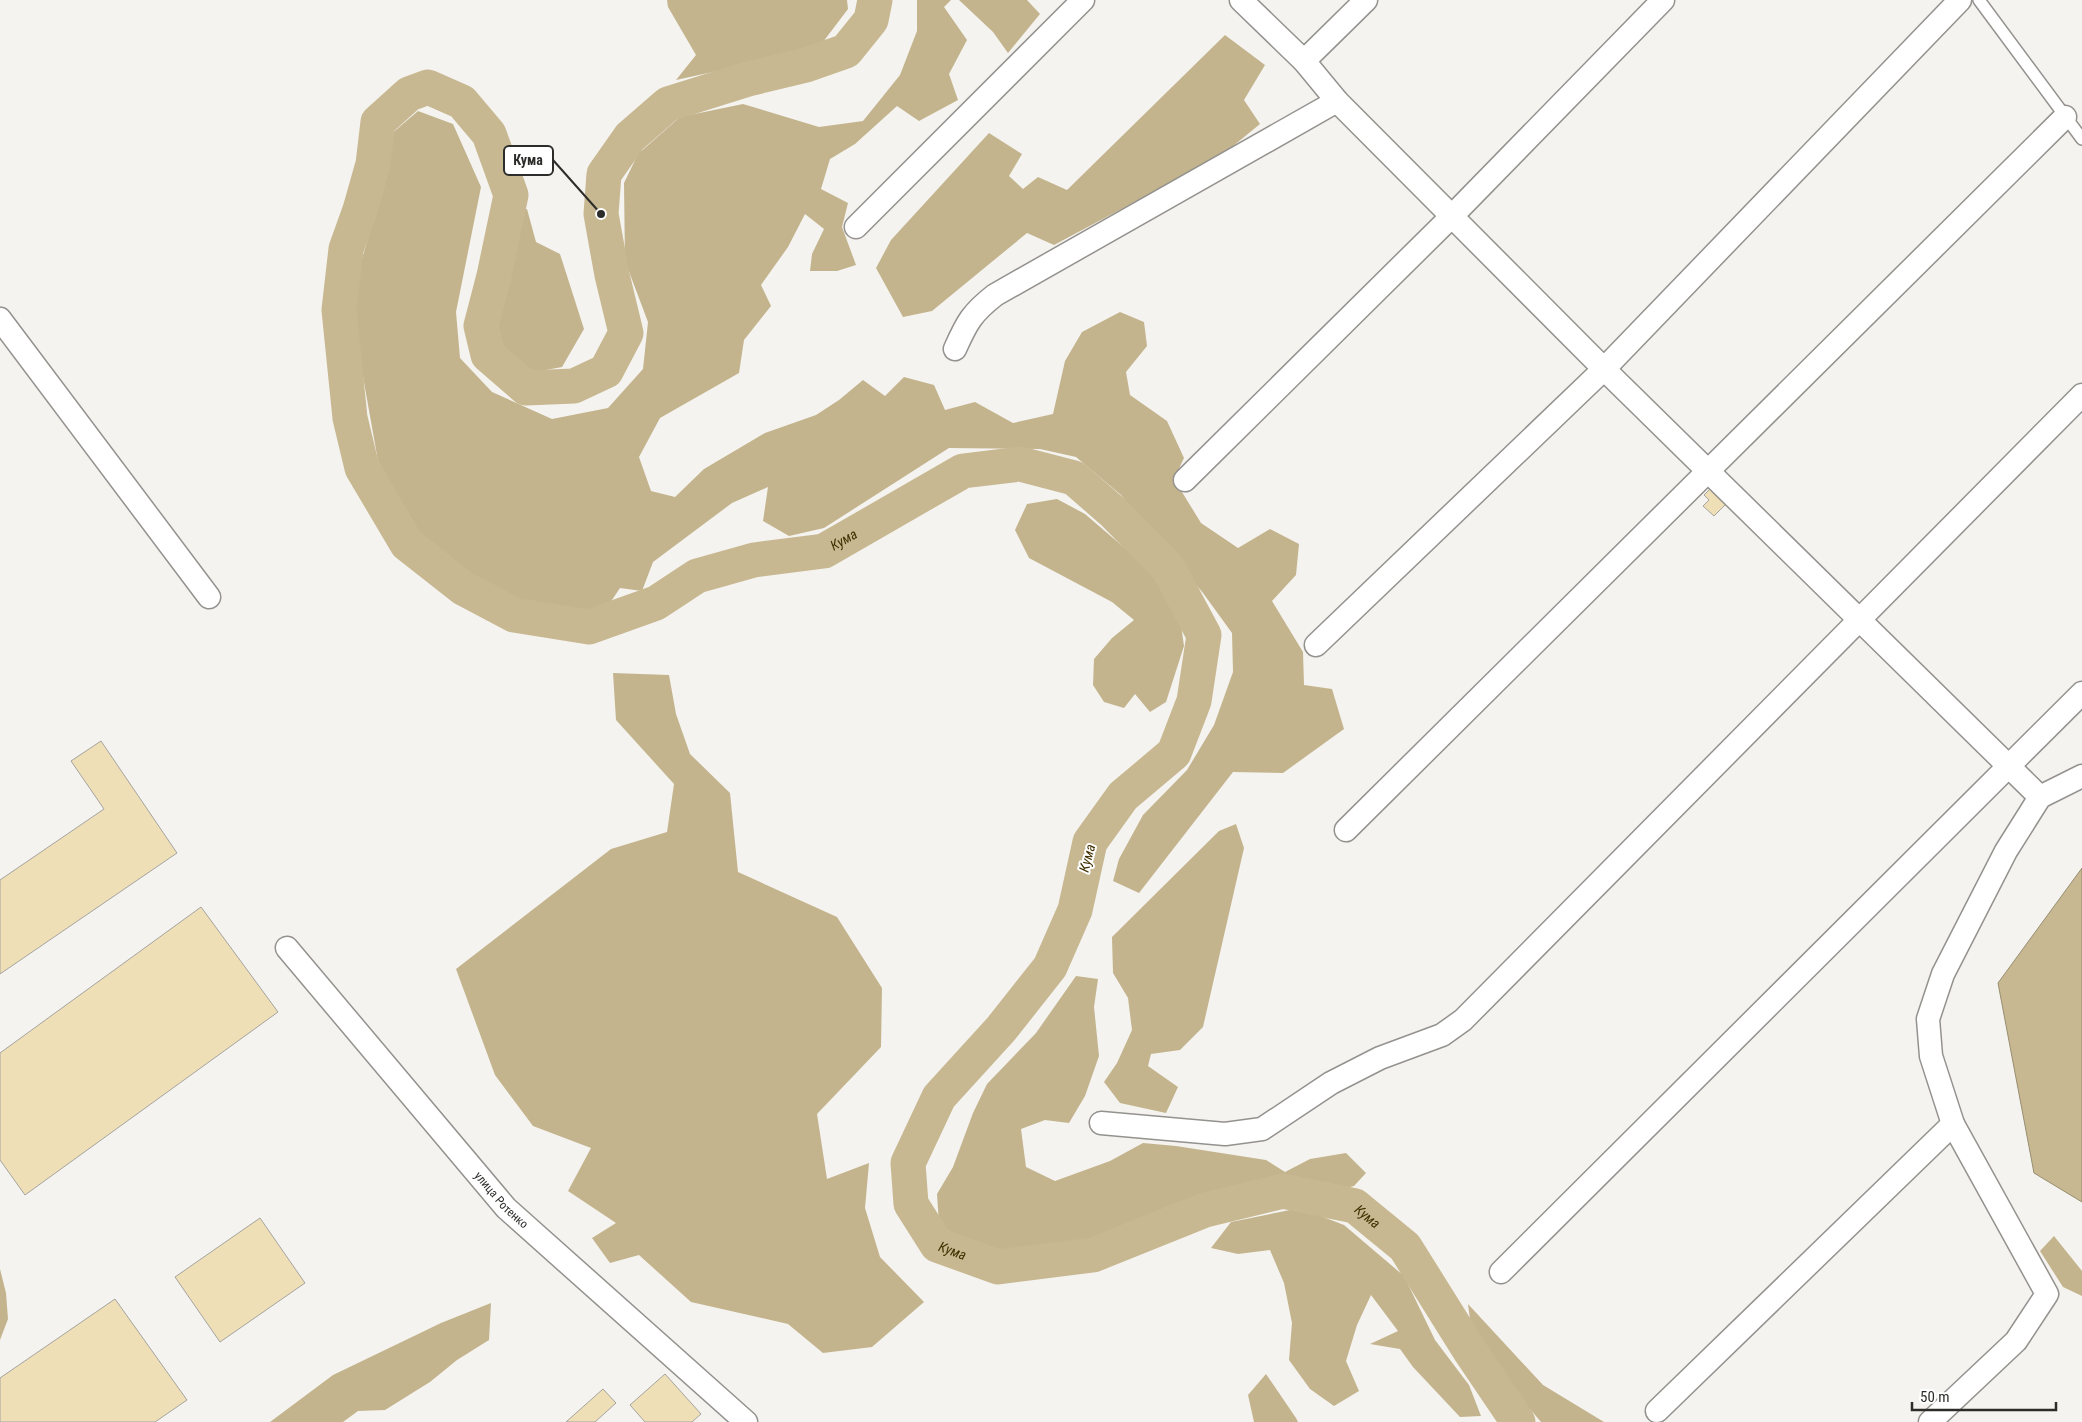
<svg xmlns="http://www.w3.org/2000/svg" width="2082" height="1422" font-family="'Roboto Condensed',sans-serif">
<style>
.forest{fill:#c3b48d}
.water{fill:#c7b891;stroke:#988e72}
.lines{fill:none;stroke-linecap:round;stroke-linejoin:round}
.river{stroke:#c7b891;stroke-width:35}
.building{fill:#eedfb7;stroke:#a5a39f}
.service-casing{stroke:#94928e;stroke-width:14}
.minor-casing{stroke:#94928e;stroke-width:25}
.service{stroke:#fff;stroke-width:11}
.minor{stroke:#fff;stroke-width:22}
.labels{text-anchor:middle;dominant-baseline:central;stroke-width:4;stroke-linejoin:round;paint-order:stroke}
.street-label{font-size:12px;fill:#2c2c2a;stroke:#fff}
.water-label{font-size:14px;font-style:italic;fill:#423100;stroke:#fff}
.leader{fill:none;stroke:#2c2c2a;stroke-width:2}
.callout-dot{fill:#2c2c2a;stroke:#fff;stroke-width:2}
.callout{fill:#fff;stroke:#2c2c2a;stroke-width:2}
.callout-label{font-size:14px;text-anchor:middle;font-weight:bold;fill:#2c2c2a}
</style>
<rect width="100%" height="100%" fill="#f5f3ef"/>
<!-- forest -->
<path class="forest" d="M 667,0 L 847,0 L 848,9 L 823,42 L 772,59 L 676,80 L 696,55 L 668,7 Z
M 917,0 L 951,0 L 944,7 L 967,40 L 949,74 L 958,100 L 919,121 L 897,106 L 855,144 L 830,159 L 821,189 L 848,203 L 842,227 L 856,265 L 837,271 L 810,271 L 812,254 L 824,229 L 805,214 L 788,247 L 761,285 L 771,306 L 744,340 L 739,373 L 660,418 L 639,457 L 651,491 L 675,497 L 704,469 L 765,433 L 816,415 L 839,400 L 863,380 L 885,396 L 904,377 L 934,385 L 945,410 L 975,402 L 1013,423 L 1053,414 L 1065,361 L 1082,332 L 1120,312 L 1144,322 L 1147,346 L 1126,372 L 1130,395 L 1167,421 L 1184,458 L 1174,479 L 1201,523 L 1238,548 L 1270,529 L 1299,544 L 1296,575 L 1272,601 L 1303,652 L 1304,685 L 1332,689 L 1344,729 L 1283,773 L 1233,772 L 1139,893 L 1113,881 L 1119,859 L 1143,815 L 1187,770 L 1214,725 L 1233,672 L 1232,633 L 1203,593 L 1121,495 L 1076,457 L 1040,449 L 949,448 L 824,528 L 789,536 L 763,521 L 768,487 L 732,503 L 653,562 L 642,591 L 620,588 L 606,609 L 577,613 L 524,603 L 469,572 L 418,532 L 378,461 L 354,326 L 358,272 L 375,215 L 390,135 L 418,111 L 453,124 L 481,187 L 456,312 L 460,358 L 492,392 L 552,419 L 608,408 L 643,369 L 648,322 L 625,261 L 624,183 L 638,154 L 680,117 L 743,104 L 819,127 L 863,121 L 900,75 L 917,31 Z
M 959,0 L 1027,0 L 1040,14 L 1008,53 L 993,32 Z
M 1225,35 L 1265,65 L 1244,100 L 1260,124 L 1221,156 L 1054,245 L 1027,233 L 932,311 L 903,317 L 876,268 L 891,240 L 989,133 L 1022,154 L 1009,176 L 1023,189 L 1038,177 L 1067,190 Z
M 527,209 L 536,242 L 560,254 L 584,329 L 562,367 L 535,372 L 508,355 L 490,327 L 519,211 Z
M 1057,499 L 1085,514 L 1155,574 L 1179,611 L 1184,646 L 1166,702 L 1150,712 L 1135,694 L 1124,708 L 1104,702 L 1093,685 L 1094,659 L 1112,638 L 1134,620 L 1112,602 L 1029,558 L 1015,530 L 1027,504 Z
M 613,673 L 669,675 L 676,714 L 690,754 L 730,793 L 738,872 L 837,917 L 882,988 L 881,1047 L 817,1114 L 827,1179 L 869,1163 L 865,1208 L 880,1257 L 924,1302 L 872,1347 L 823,1353 L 788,1324 L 691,1302 L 639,1255 L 610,1263 L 592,1238 L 616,1223 L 568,1191 L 591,1148 L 533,1126 L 495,1075 L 456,969 L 611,849 L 667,832 L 674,784 L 616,720 Z
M 1236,824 L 1244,848 L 1203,1027 L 1180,1050 L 1151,1054 L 1148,1066 L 1178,1087 L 1166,1113 L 1120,1103 L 1104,1082 L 1117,1063 L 1132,1030 L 1128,998 L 1113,973 L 1112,937 L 1219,831 Z
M 1076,976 L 1098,979 L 1094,1007 L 1099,1056 L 1085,1096 L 1069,1123 L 1045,1120 L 1021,1129 L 1026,1167 L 1055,1181 L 1110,1161 L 1143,1143 L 1176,1146 L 1266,1160 L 1285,1172 L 1310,1159 L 1346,1153 L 1366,1173 L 1354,1186 L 1331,1192 L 1280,1183 L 1227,1195 L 1095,1247 L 1003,1260 L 969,1245 L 939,1224 L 937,1194 L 953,1167 L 973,1113 L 987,1084 L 1036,1033 Z
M 1300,1208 L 1344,1225 L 1404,1276 L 1435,1340 L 1469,1385 L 1481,1416 L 1460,1417 L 1413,1367 L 1400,1349 L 1370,1344 L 1398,1331 L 1371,1295 L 1357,1325 L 1346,1361 L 1359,1391 L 1334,1406 L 1310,1389 L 1289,1360 L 1292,1323 L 1284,1283 L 1270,1250 L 1238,1254 L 1211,1248 L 1231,1222 Z
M 2054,1236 L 2082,1271 L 2082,1296 L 2063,1287 L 2040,1251 Z
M 0,1269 L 6,1293 L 8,1319 L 0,1340 Z
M 491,1303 L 489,1340 L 457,1360 L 430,1382 L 385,1410 L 358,1411 L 343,1422 L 270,1422 L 333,1375 L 441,1323 Z
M 1468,1304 L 1543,1385 L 1604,1422 L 1541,1422 L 1473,1342 Z
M 1266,1374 L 1296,1418 L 1298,1422 L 1254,1422 L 1248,1395 Z"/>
<!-- water -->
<path class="water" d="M 2082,868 L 2082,1202 L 2034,1173 L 1998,983 Z"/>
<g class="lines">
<!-- river -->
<path class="river" id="s1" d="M 875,0 L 871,20 L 846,51 L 806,65 L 748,79 L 668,104 L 630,137 L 604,174 L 601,214 L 612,275 L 626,333 L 606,371 L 574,386 L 526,388 L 488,355 L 481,326 L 494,276 L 511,195 L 489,134 L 462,102 L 428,87 L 409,94 L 378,122 L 373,164 L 360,210 L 346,249 L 339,310 L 350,418 L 362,468 L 407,544 L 463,588 L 514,615 L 589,627 L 656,603 L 697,576 L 754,560 L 824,551 L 963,471 L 1020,464 L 1074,478 L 1113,512 L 1168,568 L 1204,635 L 1194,701 L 1174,753 L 1123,796 L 1090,842 L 1075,910 L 1050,967 L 1001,1029 L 939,1097 L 908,1163 L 911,1204 L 937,1245 L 998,1267 L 1093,1255 L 1205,1210 L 1283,1191 L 1355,1206 L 1405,1247 L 1470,1351 L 1518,1422"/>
</g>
<!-- building -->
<path class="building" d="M 1715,484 L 1730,500 L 1714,516 L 1703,506 L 1709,500 L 1704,495 Z
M 101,741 L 177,853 L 0,974 L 0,880 L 104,809 L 71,761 Z
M 201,907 L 278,1012 L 25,1195 L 0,1160 L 0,1053 Z
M 260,1218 L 305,1283 L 220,1342 L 175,1277 Z
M 115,1299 L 187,1400 L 155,1422 L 0,1422 L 0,1378 Z
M 665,1374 L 701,1414 L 692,1422 L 645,1422 L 630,1405 Z
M 603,1389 L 616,1403 L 595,1422 L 566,1422 Z"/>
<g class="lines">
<defs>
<path id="service" d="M 1979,0 L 2082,139"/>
<g id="minor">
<path d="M 1241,0 L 1304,61 L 1337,101 L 1604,369 L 2040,797"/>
<path d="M 1304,61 L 1366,0"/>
<path d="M 856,227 L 1083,0"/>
<path d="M 0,319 L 209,597"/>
<path d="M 955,349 C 967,322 972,313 995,295 L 1337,101"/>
<path d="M 1185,480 L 1453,215 L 1663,0"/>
<path d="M 1316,645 L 1604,369 L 1960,0"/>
<path d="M 1346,830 L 2065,117"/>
<path id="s2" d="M 287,948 L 506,1208 L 746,1422"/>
<path d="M 1101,1123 L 1225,1134 L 1262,1129 L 1331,1083 L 1380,1058 L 1442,1035 L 1463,1020 L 2082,395"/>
<path d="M 1501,1272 L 2082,693"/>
<path d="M 1657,1411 L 1953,1124"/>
<path d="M 1930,1422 L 2016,1341 L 2047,1294 L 1953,1124 L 1931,1056 L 1928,1019 L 1943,974 L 2006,851 L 2040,797 L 2082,776"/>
</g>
</defs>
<!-- service casing -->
<use href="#service" class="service-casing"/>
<!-- minor casing -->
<use href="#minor" class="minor-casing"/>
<!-- service -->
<use href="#service" class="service"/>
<!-- minor -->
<use href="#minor" class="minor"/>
</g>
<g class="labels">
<!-- street labels -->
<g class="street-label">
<text stroke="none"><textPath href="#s2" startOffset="331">улица Ротенко</textPath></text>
</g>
<!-- water labels -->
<g class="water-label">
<text stroke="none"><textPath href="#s1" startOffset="1969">Кума</textPath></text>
<text transform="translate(1087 858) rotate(-75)">Кума</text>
<text stroke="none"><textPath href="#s1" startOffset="3589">Кума</textPath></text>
<text stroke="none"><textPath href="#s1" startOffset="3154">Кума</textPath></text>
</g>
</g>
<!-- callouts -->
<path class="leader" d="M601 214L553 160"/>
<circle class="callout-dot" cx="601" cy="214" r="5"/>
<rect class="callout" x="504" y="146" width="49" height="29" rx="5"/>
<g class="callout-label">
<text x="528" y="165">Кума</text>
</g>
<!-- scale -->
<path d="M1912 1402v8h144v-8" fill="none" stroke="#2c2c2a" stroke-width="2.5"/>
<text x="1920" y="1402" font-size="15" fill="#2c2c2a" stroke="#ffffff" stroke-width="4" paint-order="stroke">50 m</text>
</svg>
